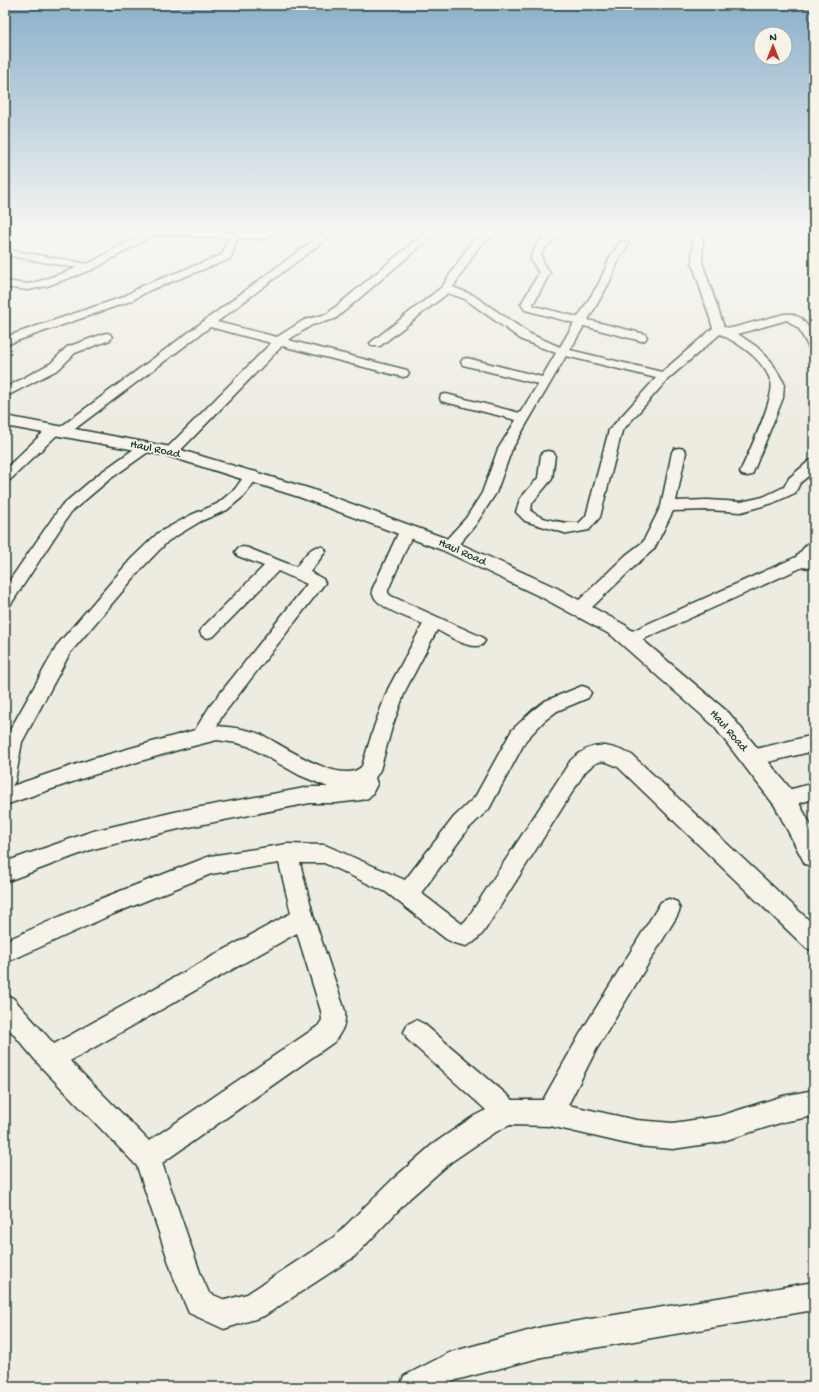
<svg xmlns="http://www.w3.org/2000/svg" width="819" height="1392" font-family="'Gochi Hand',sans-serif">
<style>
.lines{fill:none;stroke-linecap:round;stroke-linejoin:round}
.street-casing{stroke:#1f3d34;stroke-width:3}
.secondary-casing{stroke:#1f3d34;stroke-width:3}
.street{fill:#f7f3e8;fill-rule:evenodd}
.secondary{fill:#f7f3e8;fill-rule:evenodd}
.labels{text-anchor:middle;dominant-baseline:central;stroke-width:3.5;stroke-linejoin:round;paint-order:stroke}
.street-label{font-size:12px;fill:#1f3d34;stroke:#f7f3e8}
</style>
<rect width="100%" height="100%" fill="#eeece1"/>
<filter id="ink" filterUnits="userSpaceOnUse"><feTurbulence type="fractalNoise" baseFrequency=".025" numOctaves="2"/><feDisplacementMap in="SourceGraphic" scale="8" xChannelSelector="R" yChannelSelector="G"/><feConvolveMatrix kernelMatrix="1 2 1 2 8 2 1 2 1" color-interpolation-filters="sRGB"/></filter>
<g filter="url(#ink)">
<g class="lines">
<defs>
<path id="street" d="M 141,231 L 262,233 L 265,231 L 277,231 L 264,239 L 238,238 L 230,259 L 150,290 L 131,301 L 5,345 L 5,337 L 123,297 L 142,286 L 222,255 L 228,238 L 155,234 L 94,269 L 47,286 L 28,290 L 5,287 L 5,281 L 28,284 L 40,281 L 77,268 L 5,255 L 5,249 L 88,264 L 143,233 Z
M 326,231 L 337,231 L 217,322 L 277,337 L 304,320 L 327,314 L 427,231 L 438,231 L 335,319 L 312,325 L 288,340 L 407,370 L 409,373 L 407,376 L 403,377 L 282,346 L 176,455 L 171,456 L 166,455 L 164,452 L 166,449 L 271,343 L 210,327 L 68,434 L 63,435 L 58,434 L 10,480 L 5,481 L 5,469 L 49,427 L 54,426 L 59,428 Z
M 488,231 L 500,231 L 480,245 L 453,287 L 473,295 L 530,334 L 560,347 L 574,323 L 525,310 L 521,304 L 539,273 L 531,260 C 531,250 545,233 555,231 C 558,231 562,231 565,231 L 546,247 L 541,254 L 544,265 L 550,273 L 533,304 L 534,306 L 578,317 L 599,283 L 610,257 L 620,242 L 628,242 L 629,244 L 620,257 L 609,283 L 588,320 L 645,334 L 647,337 L 645,340 L 641,341 L 584,326 L 570,350 L 662,372 L 713,328 L 692,262 L 693,239 L 686,231 L 697,231 L 703,238 L 702,262 L 724,327 L 732,328 L 784,314 L 792,314 L 801,318 L 813,333 L 814,335 L 814,351 L 810,350 L 799,329 L 787,320 L 738,334 L 757,347 L 771,361 L 784,383 L 783,398 L 752,475 L 747,476 L 742,475 L 740,472 C 747,456 776,396 771,382 C 764,360 740,344 720,334 L 668,379 L 622,431 L 600,517 L 589,530 L 568,534 L 525,521 L 516,512 L 520,499 L 538,478 L 541,455 L 543,452 L 548,451 L 553,452 L 555,455 L 552,479 L 532,503 L 531,511 C 541,520 566,524 579,523 L 586,516 L 609,430 L 656,378 L 566,356 L 512,449 L 496,493 L 476,524 L 454,550 L 449,551 L 444,550 L 441,546 L 444,542 L 466,518 L 482,493 L 498,449 L 516,420 L 441,401 L 440,398 L 441,395 L 446,394 L 520,413 L 538,384 L 463,365 L 461,362 L 463,359 L 467,358 L 542,377 L 556,353 L 522,340 L 465,299 L 448,293 L 380,346 L 372,346 L 370,343 L 442,287 L 472,241 Z
M 106,333 L 110,334 L 112,337 L 110,340 L 75,353 L 59,369 L 5,397 L 5,388 L 51,363 L 67,347 Z
M 146,443 L 151,444 L 153,447 L 151,450 L 110,479 L 71,512 L 11,604 L 5,606 L 5,587 L 61,506 L 100,473 L 141,444 Z
M 679,448 L 684,449 L 686,452 L 676,501 L 708,500 L 741,502 L 763,497 L 784,487 L 789,478 L 809,461 L 814,460 L 814,471 L 800,483 L 795,493 L 773,503 L 741,512 L 708,510 L 673,511 L 654,549 L 638,563 L 586,613 L 580,615 L 574,613 L 572,609 L 574,605 L 626,555 L 643,542 L 661,506 L 672,452 L 674,449 Z
M 252,471 L 257,472 L 259,475 L 245,495 L 227,510 L 201,521 L 168,541 L 143,567 L 70,653 L 22,742 L 15,781 L 12,786 L 92,759 L 195,730 L 210,706 L 307,584 L 278,571 L 214,636 L 208,638 L 202,636 L 200,632 L 202,628 L 264,566 L 238,556 L 235,552 L 238,548 L 243,547 L 248,548 L 296,567 C 304,558 311,544 323,547 L 326,551 L 310,572 L 323,579 L 325,583 L 222,716 L 217,726 C 232,727 248,729 262,735 C 281,744 343,788 362,766 L 374,727 L 388,689 L 423,624 C 410,618 372,607 372,590 L 401,527 L 406,526 L 411,527 L 414,531 L 388,590 L 388,593 L 391,596 L 482,637 L 485,641 L 482,645 C 468,650 450,636 437,630 L 406,689 L 392,727 L 380,770 L 375,778 L 377,784 L 372,794 L 368,798 L 361,800 L 336,803 L 310,803 L 179,829 L 93,849 L 5,882 L 5,862 L 93,831 L 179,811 L 310,787 L 328,787 L 299,775 L 248,746 L 237,743 L 217,740 L 185,748 L 93,775 L 5,805 L 5,739 L 58,644 L 131,559 L 158,533 L 191,515 L 217,504 L 235,489 L 247,472 Z
M 814,541 L 814,557 L 813,558 L 814,559 L 814,569 L 803,567 L 635,643 L 629,645 L 623,643 L 620,639 L 623,635 L 796,557 L 809,542 Z
M 582,686 L 588,688 L 591,693 L 588,698 L 557,711 L 544,721 L 526,740 L 489,809 L 468,829 L 421,893 L 462,924 L 467,919 L 571,760 C 593,740 607,744 632,755 L 814,925 L 814,951 L 806,948 L 618,767 C 602,759 598,759 585,772 L 483,933 L 474,942 L 466,946 L 454,943 L 446,939 L 386,892 L 324,863 L 300,863 L 314,918 L 345,1011 C 346,1025 342,1031 334,1042 L 162,1163 L 201,1275 L 209,1293 L 225,1300 L 247,1294 L 334,1237 L 392,1180 L 433,1144 L 474,1116 L 486,1110 L 408,1040 L 404,1032 L 408,1024 L 416,1020 L 424,1024 L 513,1100 L 543,1100 L 580,1034 L 661,902 L 669,899 L 677,902 L 680,909 L 677,916 L 596,1050 L 568,1105 L 636,1120 L 673,1123 L 720,1116 L 783,1096 L 814,1090 L 814,1116 L 783,1122 L 720,1142 L 673,1149 L 636,1146 L 550,1126 L 510,1125 L 492,1134 L 451,1162 L 410,1198 L 354,1257 L 264,1316 L 224,1329 L 189,1313 L 174,1278 L 137,1166 L 42,1068 L 5,1024 L 5,994 L 13,998 L 54,1044 L 291,913 L 279,863 L 211,874 L 111,915 L 5,963 L 5,941 L 95,901 L 210,856 L 287,844 L 325,845 L 405,880 L 454,817 L 475,797 L 512,730 L 532,711 L 545,701 ZM 297,933 L 321,1011 L 322,1020 L 318,1026 L 149,1141 L 70,1061 Z
M 814,735 L 814,751 L 752,766 L 745,764 L 742,758 L 745,752 L 752,750 Z
M 814,783 L 814,799 L 784,807 L 777,805 L 774,799 L 777,793 Z
M 814,1282 L 814,1310 L 542,1357 L 456,1380 L 444,1387 L 400,1387 L 404,1376 L 451,1352 L 542,1327 Z"/>
<path id="secondary" d="M 5,416 L 171,447 L 311,489 L 456,542 L 557,588 L 625,625 L 729,713 L 793,792 L 814,831 L 814,867 L 805,864 L 775,806 L 713,725 L 611,635 L 543,598 L 442,550 L 299,497 L 168,456 L 5,426 Z"/>
</defs>
<!-- street casing -->
<use href="#street" class="street-casing"/>
<!-- secondary casing -->
<use href="#secondary" class="secondary-casing"/>
<!-- street -->
<use href="#street" class="street"/>
<!-- secondary -->
<use href="#secondary" class="secondary"/>
</g>
</g>
<!-- sky -->
<linearGradient id="sky" x2="0" y2="1"><stop stop-color="#8bb0cb"/><stop offset="0.54" stop-color="#f7f6f2"/><stop offset="1" stop-color="#f7f6f2" stop-opacity="0"/></linearGradient>
<rect width="819" height="426" fill="url(#sky)"/>
<g class="labels">
<!-- street labels -->
<g class="street-label">
<text transform="translate(155 450) rotate(12)">Haul Road</text>
<text transform="translate(462 553) rotate(24)">Haul Road</text>
<text transform="translate(728 731) rotate(49)">Haul Road</text>
</g>
</g>
<!-- margin -->
<rect width="819" height="1392" fill="none" stroke="#f7f3e8" stroke-width="20"/>
<rect x="10" y="10" width="799" height="1372" fill="none" stroke="#1f3d34" stroke-width="1.5" filter="url(#ink)"/>
<!-- north arrow -->
<g transform="translate(773 46)"><circle r="19" fill="#f7f3e8" stroke="#a1aaa0"/>
<path d="M0-3L7 15L0 10L-7 15Z" fill="#c8321e"/>
<text y="-6" font-size="11" font-weight="bold" text-anchor="middle" fill="#1f3d34">N</text>
</g>
</svg>
